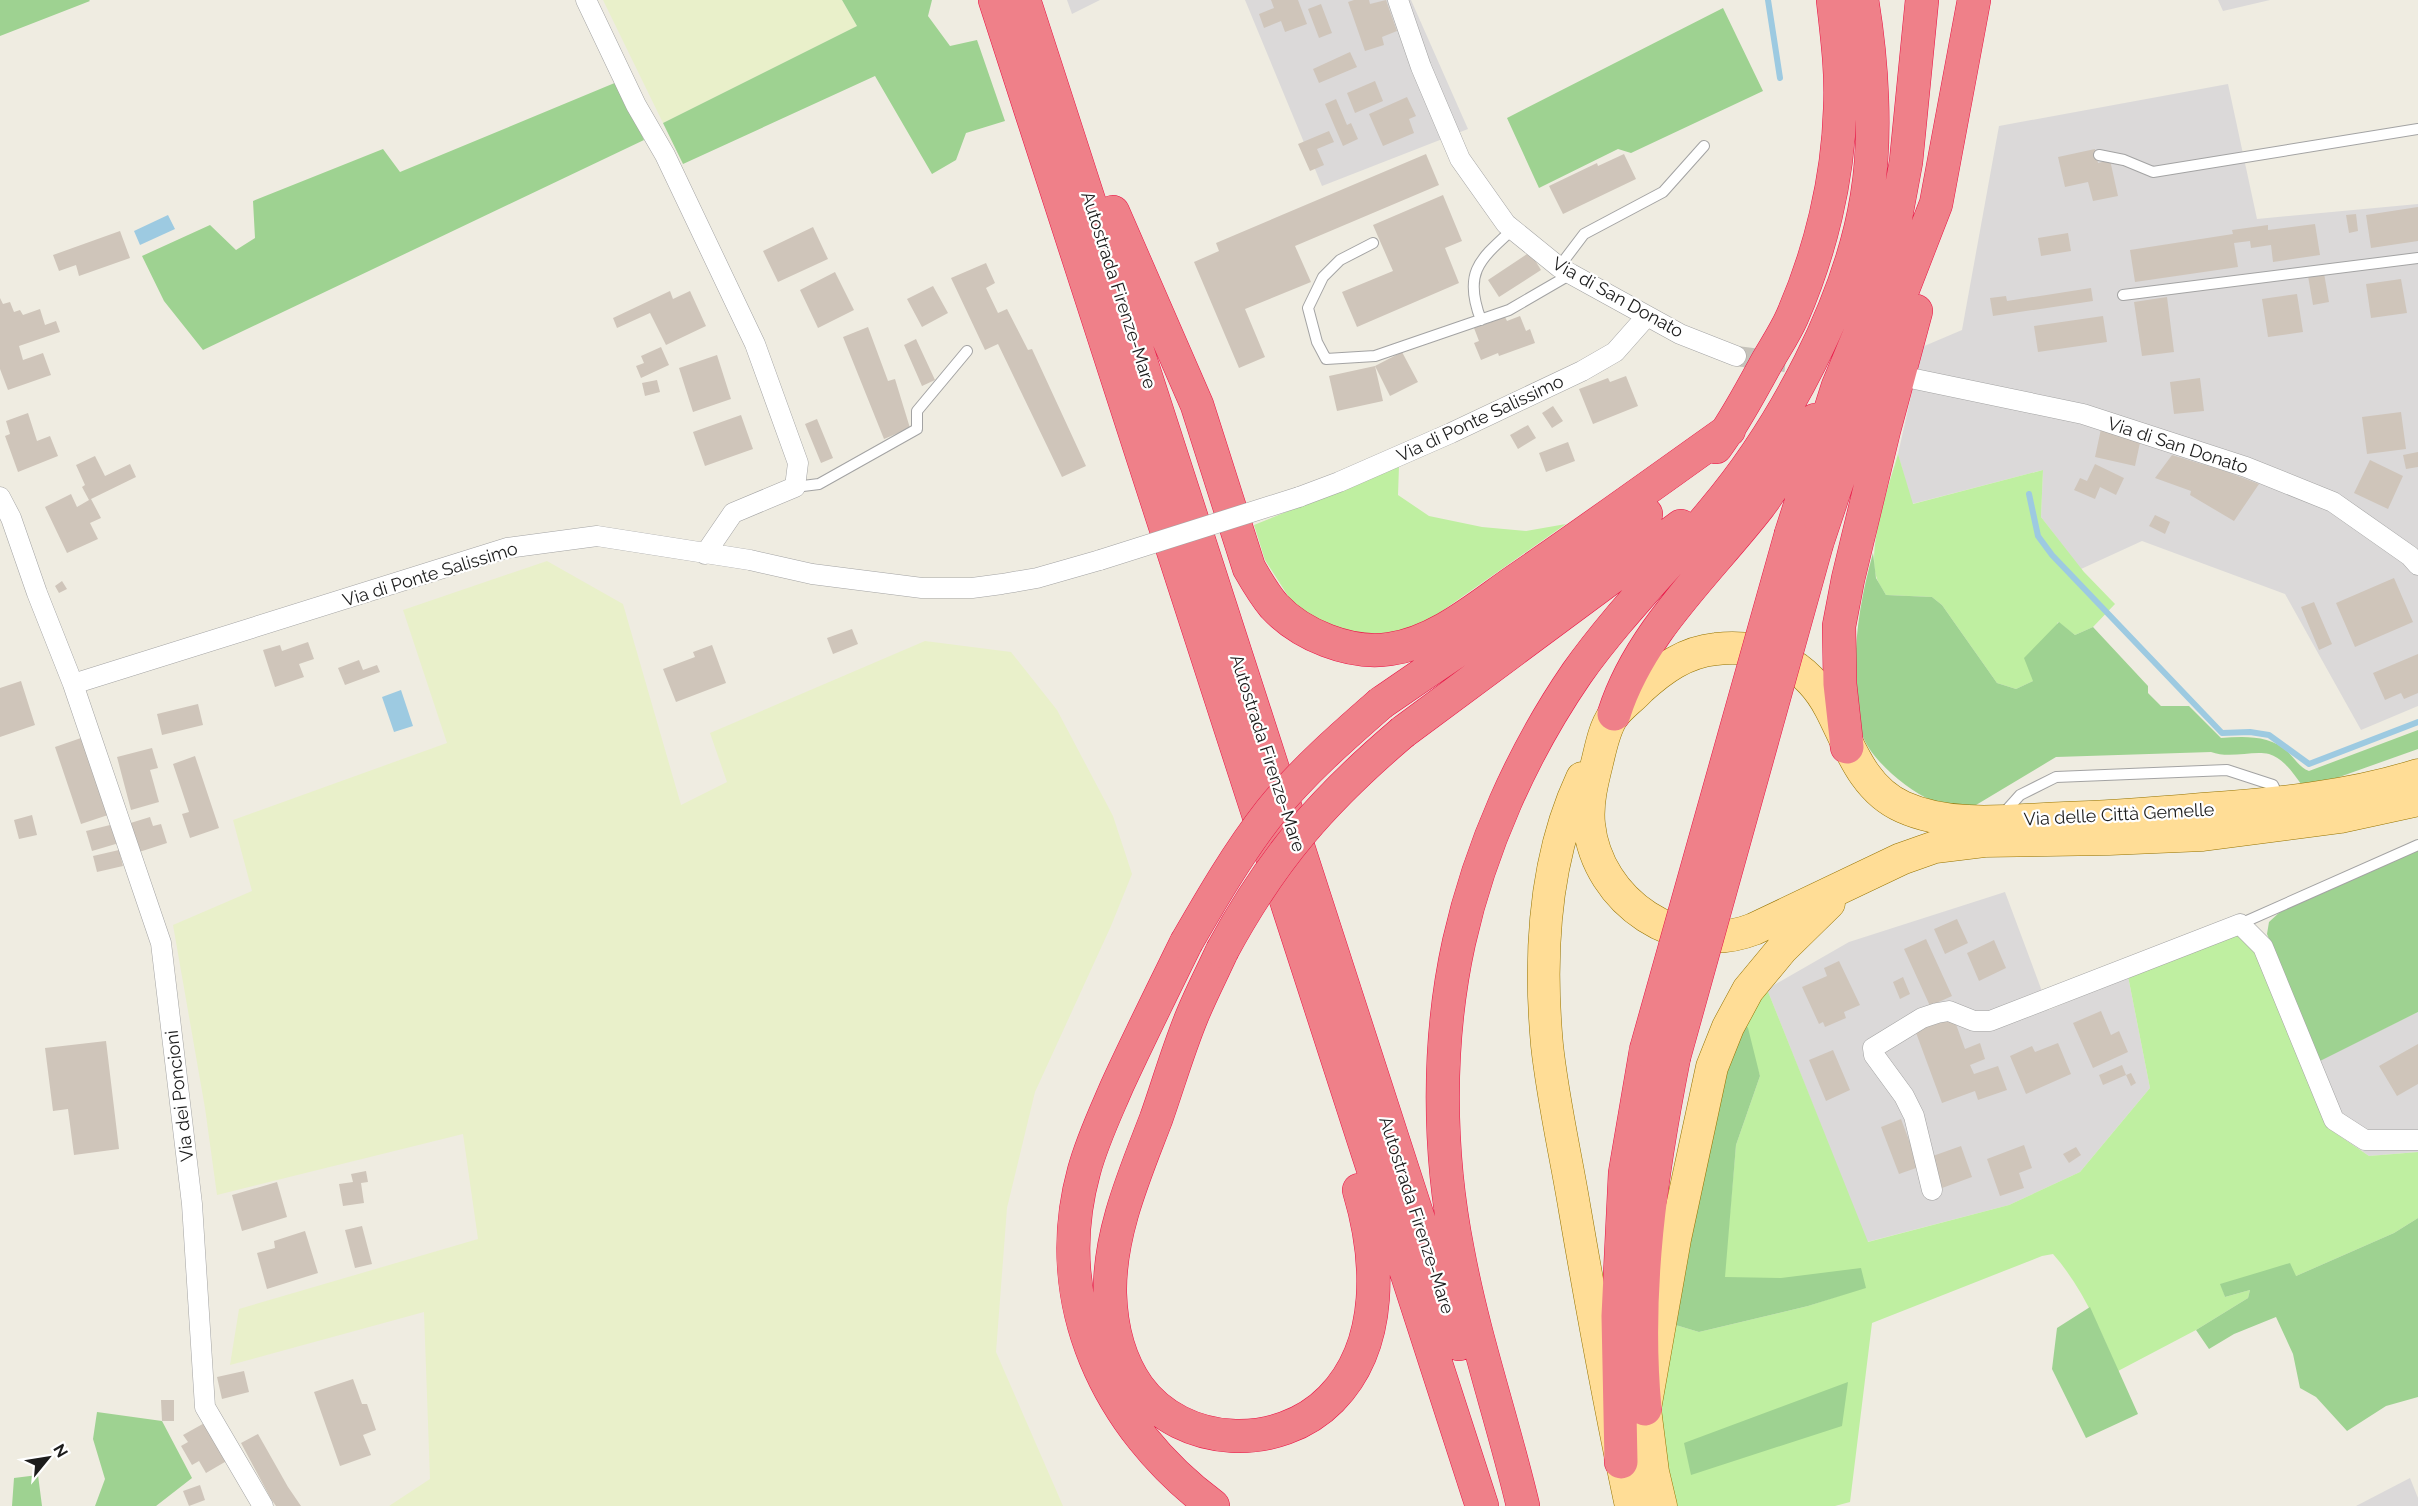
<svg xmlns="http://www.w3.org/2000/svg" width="2418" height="1506" font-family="Raleway,sans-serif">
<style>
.residential{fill:#dbd9d9}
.farmland{fill:#e9f0ca}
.grass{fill:#bfefa1}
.forest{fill:#9ed291}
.water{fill:#9dcae1}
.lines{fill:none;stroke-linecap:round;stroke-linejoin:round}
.stream{stroke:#9dcae1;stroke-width:6}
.building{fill:#cfc5ba}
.street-tunnel{stroke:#c5c2ba;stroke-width:20;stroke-dasharray:20 10;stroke-linecap:butt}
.lane-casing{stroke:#a3a3a3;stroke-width:12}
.street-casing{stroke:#a3a3a3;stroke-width:21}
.primary-casing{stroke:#957300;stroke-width:33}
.highway-casing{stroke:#e81345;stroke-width:34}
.lane{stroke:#fff;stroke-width:10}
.street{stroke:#fff;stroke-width:20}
.primary{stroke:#ffdd96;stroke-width:32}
.highway{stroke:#ef8089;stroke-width:33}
.street-bridge-casing{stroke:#a3a3a3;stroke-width:21;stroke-linecap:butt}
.highway-bridge-casing{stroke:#e81345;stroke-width:34;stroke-linecap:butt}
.street-bridge{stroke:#fff;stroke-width:20}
.highway-bridge{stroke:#ef8089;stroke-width:33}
.labels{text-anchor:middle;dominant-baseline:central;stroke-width:4.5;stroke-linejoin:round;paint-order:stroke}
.street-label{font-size:18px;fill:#1c1c1c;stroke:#fff}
</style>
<rect width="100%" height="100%" fill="#efece1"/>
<!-- residential -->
<path class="residential" d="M 1067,0 L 1100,0 L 1072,14 Z
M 1245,0 L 1411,0 L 1468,129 L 1322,186 Z
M 2218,0 L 2270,0 L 2223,11 Z
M 2228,84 L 2257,219 L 2418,204 L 2418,706 L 2361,730 L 2285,594 L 2142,541 L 2081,569 L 2041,517 L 2043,470 L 1912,504 L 1898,454 L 1922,347 L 1962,330 L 1999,126 Z
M 2005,892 L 2049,1010 L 2128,976 L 2150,1088 L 2080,1172 L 2009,1205 L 1867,1242 L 1767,989 L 1849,942 Z
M 2418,1012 L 2418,1152 L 2369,1156 L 2328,1128 L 2302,1069 Z
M 2410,1478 L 2418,1498 L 2418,1506 L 2356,1506 Z"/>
<!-- farmland -->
<path class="farmland" d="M 603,0 L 842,0 L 857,26 L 663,123 Z
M 547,561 L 623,604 L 681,805 L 727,782 L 710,733 L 925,641 L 1011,652 L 1057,710 L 1113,816 L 1132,874 L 1111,926 L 1035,1092 L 1007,1208 L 996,1352 L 1063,1506 L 389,1506 L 430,1479 L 424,1312 L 230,1365 L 239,1309 L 478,1239 L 463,1134 L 217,1195 L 205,1108 L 173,925 L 252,891 L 233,820 L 447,743 L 403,610 Z"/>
<!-- grass -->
<path class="grass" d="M 1898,454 L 1913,504 L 2043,470 L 2041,517 L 2084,572 L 2115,604 L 2093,627 L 2075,635 L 2058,622 L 2033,681 L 2016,689 L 1997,683 L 1942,605 L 1932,597 L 1886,595 C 1883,590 1879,584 1877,579 C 1866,549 1889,485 1898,454 Z
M 1399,466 L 1398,495 L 1429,516 L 1482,527 L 1526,531 L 1566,524 L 1415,630 L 1379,638 L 1334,633 L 1297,610 L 1265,560 L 1254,525 Z
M 2231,933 L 2246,936 L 2259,957 L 2328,1128 L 2369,1156 L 2418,1152 L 2418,1218 L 2394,1233 L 2296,1276 L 2221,1284 L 2225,1297 L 2250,1290 L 2248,1298 L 2196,1330 L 2118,1371 C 2100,1330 2083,1288 2053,1254 L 2042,1256 L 1872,1323 L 1850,1502 L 1835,1506 L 1672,1506 L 1662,1452 L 1660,1395 L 1669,1323 L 1699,1332 L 1808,1306 L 1866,1287 L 1781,1278 L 1724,1278 L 1736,1145 L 1760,1076 L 1742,1020 L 1767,989 L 1868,1242 L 2009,1205 L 2080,1172 L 2150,1088 L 2128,976 Z"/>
<!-- forest -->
<path class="forest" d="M 0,0 L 89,0 L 90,1 L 0,36 Z
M 842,0 L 932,0 L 928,16 L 950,46 L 977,40 L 1005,121 L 966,133 L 956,160 L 932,174 L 875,76 L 683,164 L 663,123 L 857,26 Z
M 1723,8 L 1763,91 L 1631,153 L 1618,149 L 1539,188 L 1507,118 Z
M 617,82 L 644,140 L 203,350 L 164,301 L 142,256 L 210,225 L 236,250 L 255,238 L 253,201 L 383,149 L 400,172 Z
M 1873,553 L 1876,578 L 1886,595 L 1932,597 L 1942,605 L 1997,683 L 2016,689 L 2033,681 L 2024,658 L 2059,622 L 2075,635 L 2093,627 L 2148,686 L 2148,693 L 2161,706 L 2189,706 L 2221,738 C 2245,736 2270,735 2288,752 C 2295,759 2300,768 2309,771 L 2418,730 L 2418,749 L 2314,786 L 2301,784 C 2293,773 2283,758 2269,754 C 2253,750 2230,759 2211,752 L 2056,757 L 1971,808 C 1958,805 1942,805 1931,800 C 1907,790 1870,759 1862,734 C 1860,726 1860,716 1858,707 C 1851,655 1859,603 1873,553 Z
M 2418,849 L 2418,1012 L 2320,1061 L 2267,934 L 2269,922 L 2281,911 Z
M 1742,1020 L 1748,1028 L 1760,1076 L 1736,1145 L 1725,1277 L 1781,1278 L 1861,1268 L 1866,1288 L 1808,1306 L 1699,1332 L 1669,1323 L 1701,1159 Z
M 2418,1218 L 2418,1397 L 2386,1406 L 2347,1431 L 2316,1397 L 2300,1388 L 2293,1354 L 2276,1317 L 2234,1334 L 2209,1349 L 2196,1330 L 2248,1298 L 2250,1290 L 2225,1297 L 2220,1284 L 2290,1263 L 2296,1276 L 2394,1233 Z
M 2090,1307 L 2138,1414 L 2086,1438 L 2052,1369 L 2057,1328 Z
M 1848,1382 L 1842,1426 L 1691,1475 L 1684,1443 Z
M 97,1412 L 162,1421 L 192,1478 L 156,1506 L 95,1506 L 105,1479 L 93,1439 Z
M 38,1475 L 42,1506 L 12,1506 L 14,1478 Z"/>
<!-- water -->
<path class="water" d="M 168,215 L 175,229 L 140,245 L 134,231 Z
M 401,690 L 413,726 L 394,732 L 382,697 Z"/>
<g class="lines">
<!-- stream -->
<path class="stream" d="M 1768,0 L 1780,78
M 2029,494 L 2038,536 L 2052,555 L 2222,733 L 2250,732 L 2269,735 L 2309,764 L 2418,722"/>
</g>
<!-- building -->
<path class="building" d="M 1271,0 L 1298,0 L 1307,24 L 1285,32 L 1281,21 L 1264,28 L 1259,14 L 1274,8 Z
M 1354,0 L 1369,0 L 1370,4 L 1386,0 L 1397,31 L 1382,37 L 1384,45 L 1365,51 L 1348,2 Z
M 1321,4 L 1332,33 L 1319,38 L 1308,9 Z
M 1350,52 L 1357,67 L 1319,83 L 1313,69 Z
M 1375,81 L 1383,101 L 1355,113 L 1347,93 Z
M 1407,97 L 1416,116 L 1409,119 L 1414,133 L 1383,146 L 1369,114 Z
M 1336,99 L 1347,125 L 1351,123 L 1358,139 L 1343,146 L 1325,104 Z
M 1329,131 L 1334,142 L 1317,149 L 1324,165 L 1310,171 L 1298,144 Z
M 2095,149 L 2098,163 L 2110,160 L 2118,196 L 2093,201 L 2088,182 L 2065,187 L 2058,157 Z
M 1426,154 L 1439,185 L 1295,246 L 1311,282 L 1245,309 L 1265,357 L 1239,368 L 1194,262 L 1219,251 L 1216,243 Z
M 1624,154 L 1636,179 L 1563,214 L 1549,186 L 1597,163 L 1598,166 Z
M 1443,195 L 1462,241 L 1445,248 L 1459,283 L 1357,327 L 1342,292 L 1393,271 L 1373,225 Z
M 2418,207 L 2418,241 L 2371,248 L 2366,215 Z
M 2356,214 L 2358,231 L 2349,233 L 2346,215 Z
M 2315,224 L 2320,255 L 2273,262 L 2271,245 L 2251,248 L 2250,241 L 2234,243 L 2238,267 L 2135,282 L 2130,250 L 2233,234 L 2232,230 L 2268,225 L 2268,230 Z
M 813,227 L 828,259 L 778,282 L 763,251 Z
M 120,231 L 130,258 L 79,276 L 76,265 L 59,271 L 53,255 Z
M 2068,233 L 2071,251 L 2041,256 L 2038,238 Z
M 1530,252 L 1541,270 L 1499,297 L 1488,280 Z
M 986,263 L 995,283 L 986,288 L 998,313 L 1007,309 L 1028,350 L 1032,349 L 1086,466 L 1062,477 L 998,344 L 985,350 L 951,278 Z
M 835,272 L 854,310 L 818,328 L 800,290 Z
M 2324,273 L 2329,302 L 2313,305 L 2308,276 Z
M 2401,279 L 2407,313 L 2371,318 L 2366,284 Z
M 933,286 L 948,313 L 922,327 L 907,299 Z
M 2091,288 L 2093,301 L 1993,316 L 1990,298 L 2006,296 L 2007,301 Z
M 670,291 L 673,299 L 690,291 L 706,326 L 666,345 L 650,313 L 617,328 L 613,318 Z
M 2297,294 L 2303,332 L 2268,337 L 2262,299 Z
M 2167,297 L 2174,352 L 2142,356 L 2134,302 Z
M 0,298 L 3,304 L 10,302 L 14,312 L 20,310 L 23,315 L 40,309 L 45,325 L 56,321 L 60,332 L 19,346 L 23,360 L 43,353 L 51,375 L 8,390 L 0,369 Z
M 1520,316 L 1526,331 L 1530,329 L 1535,343 L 1499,356 L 1498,353 L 1481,360 L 1474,343 L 1479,341 L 1474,328 L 1505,317 L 1507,321 Z
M 2103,316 L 2107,342 L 2038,352 L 2034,326 Z
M 868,327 L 888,381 L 895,379 L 910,428 L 884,439 L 843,337 Z
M 916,339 L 935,380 L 922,386 L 904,345 Z
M 661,347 L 669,365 L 641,378 L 636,366 L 644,363 L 641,356 Z
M 1402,352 L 1418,382 L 1390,396 L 1375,366 Z
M 717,355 L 731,399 L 693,412 L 679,368 Z
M 1375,366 L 1383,401 L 1337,411 L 1329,376 Z
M 1626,376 L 1638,406 L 1593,424 L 1579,389 L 1608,378 L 1610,382 Z
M 2200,378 L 2204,411 L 2174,414 L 2170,382 Z
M 657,380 L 660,392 L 645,396 L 642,383 Z
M 1553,406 L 1563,421 L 1552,428 L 1542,413 Z
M 2401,412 L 2406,449 L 2367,454 L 2362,417 Z
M 28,413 L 37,441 L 50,436 L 58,456 L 18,472 L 5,436 L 10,434 L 6,421 Z
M 741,415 L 753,449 L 705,466 L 693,432 Z
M 817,419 L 833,458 L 821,463 L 805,424 Z
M 1528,425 L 1536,438 L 1518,449 L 1510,435 Z
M 2101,429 L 2141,438 L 2135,466 L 2095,457 Z
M 1568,442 L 1575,461 L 1546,472 L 1539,453 Z
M 2418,452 L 2418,467 L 2406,469 L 2403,455 Z
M 2172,455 L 2225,471 L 2259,484 L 2234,521 L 2190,495 L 2191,491 L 2155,478 Z
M 95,456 L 105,476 L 130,464 L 136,477 L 91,499 L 101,518 L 90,523 L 98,539 L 67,553 L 45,507 L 71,494 L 77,507 L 89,500 L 82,487 L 85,485 L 76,465 Z
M 2370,460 L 2403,476 L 2388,509 L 2354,493 Z
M 2095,464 L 2124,478 L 2116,495 L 2100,487 L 2095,499 L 2074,490 L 2080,478 L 2087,481 Z
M 2155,515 L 2170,522 L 2165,534 L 2149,526 Z
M 2394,578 L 2413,622 L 2355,647 L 2336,603 Z
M 62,581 L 67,589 L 59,593 L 55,586 Z
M 2314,602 L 2332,644 L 2319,650 L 2301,607 Z
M 852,629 L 858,644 L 833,654 L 827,638 Z
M 308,642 L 314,659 L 299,664 L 304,677 L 275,687 L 263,650 L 280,645 L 282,651 Z
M 712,645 L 726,683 L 676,702 L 663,669 L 695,657 L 693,652 Z
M 2418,654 L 2418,693 L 2404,699 L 2401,693 L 2385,700 L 2373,673 Z
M 359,660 L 363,670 L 377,665 L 380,672 L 345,685 L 338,668 Z
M 21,681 L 35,725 L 0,737 L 0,688 Z
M 198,704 L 203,725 L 162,735 L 157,714 Z
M 81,738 L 108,815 L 81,824 L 55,747 Z
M 152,748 L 158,768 L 150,770 L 159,802 L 131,810 L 117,757 Z
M 195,756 L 219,828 L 190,838 L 182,814 L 189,812 L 173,764 Z
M 32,815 L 37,835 L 19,839 L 14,820 Z
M 150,817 L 153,826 L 161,824 L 167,843 L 133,854 L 124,825 Z
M 114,824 L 119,843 L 92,851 L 86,831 Z
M 119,850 L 123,866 L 97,872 L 93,856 Z
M 1957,919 L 1968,943 L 1945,954 L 1934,929 Z
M 1926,939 L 1952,996 L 1930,1006 L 1904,949 Z
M 1994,940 L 2006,968 L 1979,981 L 1967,953 Z
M 1839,961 L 1860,1005 L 1844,1012 L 1846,1018 L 1825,1027 L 1823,1022 L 1819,1024 L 1802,987 L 1827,976 L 1824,968 Z
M 1903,977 L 1910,994 L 1900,999 L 1893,982 Z
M 2101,1011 L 2111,1035 L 2119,1031 L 2128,1052 L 2093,1068 L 2073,1023 Z
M 1953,1016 L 1965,1049 L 1980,1043 L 1985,1059 L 1970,1065 L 1974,1074 L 1998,1066 L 2007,1090 L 1978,1100 L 1975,1091 L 1942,1103 L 1915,1030 Z
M 106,1041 L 119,1149 L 74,1155 L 68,1109 L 53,1111 L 45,1048 Z
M 2058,1043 L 2071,1074 L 2026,1094 L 2010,1056 L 2032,1046 L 2035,1052 Z
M 2418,1044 L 2418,1084 L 2397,1096 L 2379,1066 Z
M 1833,1050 L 1850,1090 L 1826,1101 L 1809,1060 Z
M 2122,1065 L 2126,1075 L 2131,1073 L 2136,1083 L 2131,1086 L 2126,1075 L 2103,1085 L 2099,1075 Z
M 1901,1119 L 1919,1167 L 1899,1174 L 1881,1127 Z
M 2024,1145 L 2032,1168 L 2019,1173 L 2024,1188 L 2000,1196 L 1987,1159 Z
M 1961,1146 L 1972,1177 L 1942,1188 L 1930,1157 Z
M 2076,1147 L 2081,1155 L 2069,1163 L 2063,1154 Z
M 366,1171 L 368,1182 L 361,1183 L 364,1203 L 343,1206 L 339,1184 L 353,1182 L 351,1174 Z
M 277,1182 L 287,1217 L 242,1231 L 232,1195 Z
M 362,1226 L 372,1264 L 355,1268 L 345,1230 Z
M 305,1231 L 318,1273 L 267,1289 L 257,1253 L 275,1248 L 274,1241 Z
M 244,1371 L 249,1392 L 222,1399 L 217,1377 Z
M 353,1379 L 362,1404 L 367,1404 L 376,1430 L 363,1435 L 371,1455 L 340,1466 L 314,1392 Z
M 161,1400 L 174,1400 L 174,1421 L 162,1421 Z
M 208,1421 L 230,1459 L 206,1473 L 199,1461 L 192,1465 L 181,1446 L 188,1442 L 183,1435 Z
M 258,1434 L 288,1487 L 301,1506 L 276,1506 L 271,1499 L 241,1443 Z
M 200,1485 L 205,1500 L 189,1506 L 183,1491 Z"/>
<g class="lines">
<!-- street-tunnel -->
<path class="street-tunnel" d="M 1736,356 L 1817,366"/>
<defs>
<path id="lane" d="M 2099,155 L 2124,160 L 2153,172 L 2418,129
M 1373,243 L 1340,260 L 1323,277 L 1308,308 L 1317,342 L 1326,359 L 1375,356 L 1509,310 L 1571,274
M 1559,267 L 1584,234 L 1663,192 L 1704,146
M 2123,295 L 2418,258
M 1481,320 C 1463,273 1479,260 1512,230
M 795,487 L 819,484 L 917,429 L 917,411 L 967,351
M 2003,814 L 2020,795 L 2056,777 L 2227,770 L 2273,785 L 2280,800
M 2240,924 L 2418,845"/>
<path id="street" d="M 586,0 L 636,105 L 665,155 L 755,344 L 798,463 L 795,487 L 733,513 L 705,554
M 1398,0 L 1421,67 L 1460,159 L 1506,224 L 1559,267 L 1571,274 L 1680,334 L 1736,356
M 1915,379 L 2083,414 L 2246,467 L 2333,502 L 2410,556 L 2418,565
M 0,497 L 11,518 L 37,593 L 73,684 L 507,548 L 597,536 L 750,560 L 812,574 L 922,588 L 972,588 L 1002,584 L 1037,578 L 1100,560
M 1299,497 L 1339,482 L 1451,433 L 1582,371 L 1615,352 L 1646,317
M 73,684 L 161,943 L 192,1204 L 205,1407 L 263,1506
M 1932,1190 L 1914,1116 L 1904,1096 L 1874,1055 L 1873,1048 L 1922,1018 L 1937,1013 L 1949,1011 L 1974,1021 L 1990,1021 L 2240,924 L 2263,947 L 2334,1120 L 2365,1140 L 2418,1140"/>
<path id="primary" d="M 2418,775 C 2348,797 2275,804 2202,809 C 2156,813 2110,817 2064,818 C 2012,820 1952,829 1903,807 C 1862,789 1849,744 1830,708 C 1807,664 1765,643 1716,649 C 1685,652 1662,669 1640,689 C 1632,698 1620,706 1613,716 C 1604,729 1601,747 1597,763 C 1592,783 1587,803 1589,824 C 1597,902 1680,958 1754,929 L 1901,859 L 1935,847 L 1984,841 L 2109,839 L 2203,835 L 2341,817 L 2418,800
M 1582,778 C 1544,859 1539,957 1547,1045 C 1553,1101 1566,1156 1575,1211 C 1592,1310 1610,1408 1631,1506
M 1661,1506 L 1653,1472 L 1645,1409 L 1675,1239 L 1712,1067 L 1728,1027 L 1748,990 L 1782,949 L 1829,903"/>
<path id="highway" d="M 995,0 L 1482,1506
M 1024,0 L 1459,1344
M 1113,212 L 1197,405 L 1249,568 C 1257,582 1264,594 1274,606 C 1301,635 1350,655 1390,649 C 1439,642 1481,604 1521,577 C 1591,529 1660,479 1729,430
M 1716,447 C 1734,423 1748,396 1763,369 C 1772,352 1784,335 1792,317 C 1820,253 1838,180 1840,109 C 1842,73 1837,36 1833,0
M 1791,534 L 1838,386 L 1867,316 L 1893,232 L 1906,162 L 1922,0
M 1817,543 L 1891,320 L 1936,204 L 1974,0
M 1381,703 L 1584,564 L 1646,514
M 1614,714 C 1640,632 1708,572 1760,505 C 1780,478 1797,448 1815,420
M 1403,732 L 1681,526
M 1847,747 L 1840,684 L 1839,626 L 1848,579 L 1884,430 L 1916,311
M 1186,943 C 1163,990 1139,1038 1117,1086 C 1105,1114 1092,1141 1084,1171 C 1048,1302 1107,1427 1213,1506
M 1222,951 C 1212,973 1201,994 1192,1016 C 1178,1050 1168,1085 1156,1119 C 1135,1174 1109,1233 1110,1293 C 1111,1326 1119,1360 1138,1387 C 1182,1448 1279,1452 1331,1399 C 1385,1344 1379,1257 1359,1190
M 1645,1409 C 1634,1290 1651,1173 1674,1057
M 1621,1462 L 1618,1316 L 1625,1173 L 1646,1050
M 1523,1506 C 1503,1421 1474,1338 1458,1252 C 1438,1152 1437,1042 1459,942 C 1480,848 1522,753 1577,673 C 1618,615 1669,565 1714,510 C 1783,428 1850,303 1867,196 C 1877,136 1872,60 1862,0"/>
</defs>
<!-- lane casing -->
<use href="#lane" class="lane-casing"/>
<!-- street casing -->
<use href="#street" class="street-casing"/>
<!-- primary casing -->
<use href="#primary" class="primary-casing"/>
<!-- highway casing -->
<use href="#highway" class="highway-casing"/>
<!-- lane -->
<use href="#lane" class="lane"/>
<!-- street -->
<use href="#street" class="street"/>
<!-- primary -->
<use href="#primary" class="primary"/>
<!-- highway -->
<use href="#highway" class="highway"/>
<defs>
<path id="street-bridge" d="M 1100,560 L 1299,497"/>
<path id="highway-bridge" d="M 1186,943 C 1212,898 1238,853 1270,812 C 1302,772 1342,737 1381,703
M 1222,951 C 1272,858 1323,800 1403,732
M 1646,1050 L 1791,534
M 1674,1057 L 1817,543"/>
</defs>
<!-- street-bridge casing -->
<use href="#street-bridge" class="street-bridge-casing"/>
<!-- highway-bridge casing -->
<use href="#highway-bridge" class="highway-bridge-casing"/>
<!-- street-bridge -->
<use href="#street-bridge" class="street-bridge"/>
<!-- highway-bridge -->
<use href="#highway-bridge" class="highway-bridge"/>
</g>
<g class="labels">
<!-- street labels -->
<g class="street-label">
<text transform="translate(1119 290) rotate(72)">Autostrada Firenze-Mare</text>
<text transform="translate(1618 297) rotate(29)">Via di San Donato</text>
<text transform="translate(1480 418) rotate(-25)">Via di Ponte Salissimo</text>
<text transform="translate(2178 445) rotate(18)">Via di San Donato</text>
<text transform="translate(430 574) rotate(-17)">Via di Ponte Salissimo</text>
<text transform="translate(1268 753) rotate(72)">Autostrada Firenze-Mare</text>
<text transform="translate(2119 814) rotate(-3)">Via delle Città Gemelle</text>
<text transform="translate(179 1096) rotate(-97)">Via dei Poncioni</text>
<text transform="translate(1417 1215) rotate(72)">Autostrada Firenze-Mare</text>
</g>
</g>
<!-- north arrow -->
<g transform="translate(48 1458) rotate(60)" stroke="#ffffff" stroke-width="4.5" paint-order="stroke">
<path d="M0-4.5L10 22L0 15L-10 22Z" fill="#1c1c1c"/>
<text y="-9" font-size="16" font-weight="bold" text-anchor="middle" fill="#1c1c1c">N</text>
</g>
</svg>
